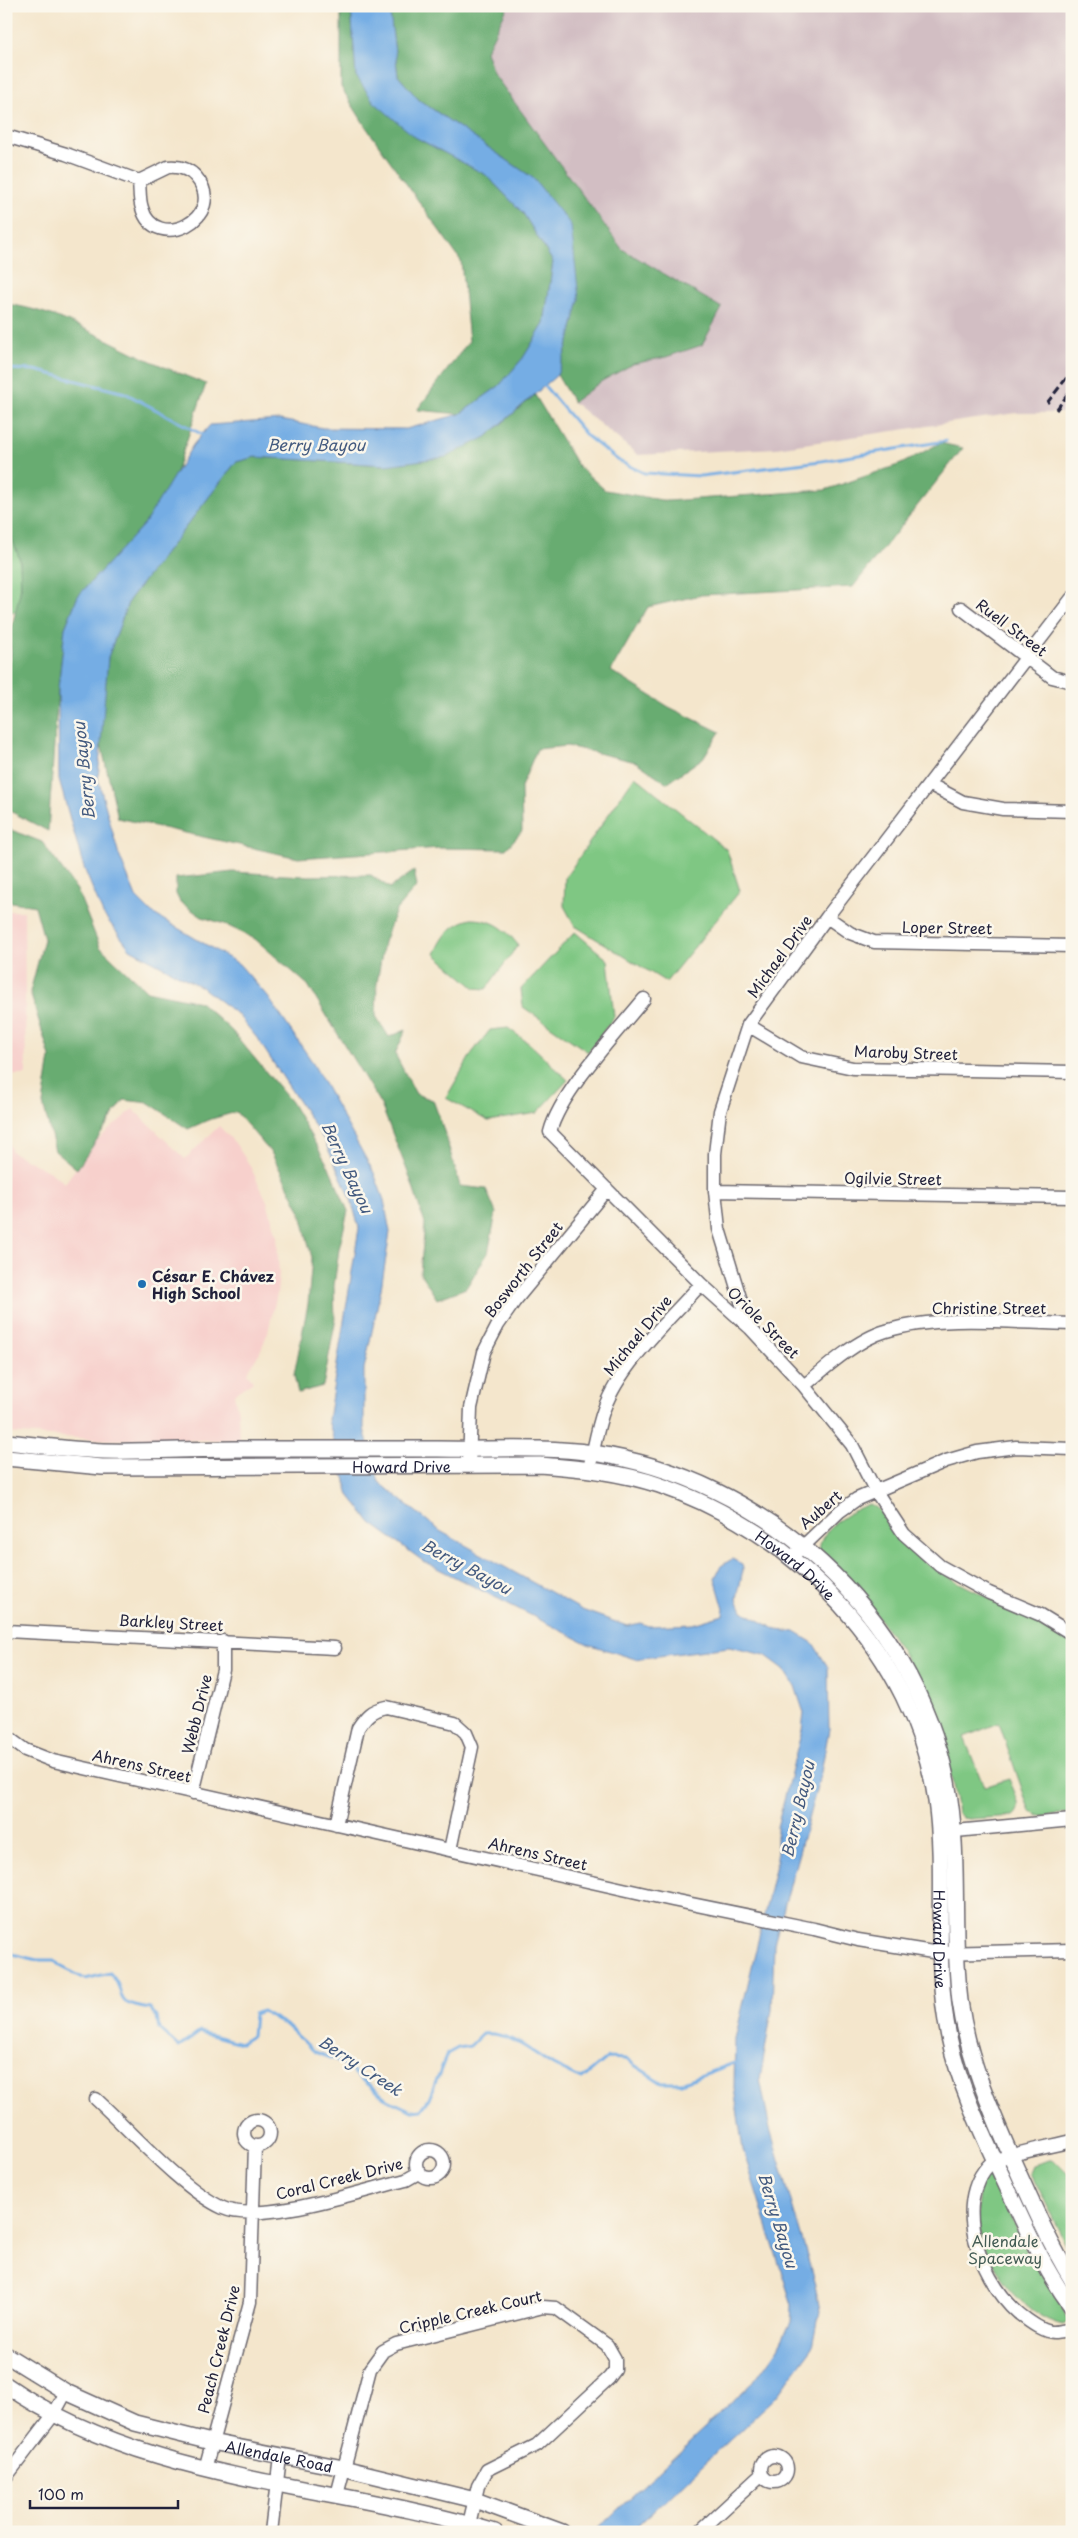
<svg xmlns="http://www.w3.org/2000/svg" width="1078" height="2538" font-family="'Playpen Sans',sans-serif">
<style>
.built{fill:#f7d0cc}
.industrial{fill:#d2bec3}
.green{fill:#7fc783;stroke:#50745f}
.forest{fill:#67ac71;stroke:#446756}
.water{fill:#75ade4;stroke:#4c6890}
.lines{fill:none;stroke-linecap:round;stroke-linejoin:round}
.stream{stroke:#75ade4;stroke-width:3}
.minor-casing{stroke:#6c676e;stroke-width:15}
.major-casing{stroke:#6c676e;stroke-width:18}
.minor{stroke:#fff;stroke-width:12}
.major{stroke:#fff;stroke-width:15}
.rail{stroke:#22223b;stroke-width:3;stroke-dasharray:8 4;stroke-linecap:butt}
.poi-dot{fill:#1f6fb2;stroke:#fbf7ec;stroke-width:2}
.labels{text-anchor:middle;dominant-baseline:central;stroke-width:5;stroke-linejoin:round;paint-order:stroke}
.street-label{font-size:15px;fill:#22223b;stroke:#fbf7ec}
.poi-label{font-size:15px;font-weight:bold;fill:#22223b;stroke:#fbf7ec;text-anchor:start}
.park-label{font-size:15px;fill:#435c54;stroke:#fbf7ec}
.water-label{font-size:16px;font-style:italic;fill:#435a7f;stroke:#fbf7ec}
</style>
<rect width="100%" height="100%" fill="#fbf7ec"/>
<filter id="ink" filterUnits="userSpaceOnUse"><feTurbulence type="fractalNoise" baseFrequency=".02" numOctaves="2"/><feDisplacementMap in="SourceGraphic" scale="10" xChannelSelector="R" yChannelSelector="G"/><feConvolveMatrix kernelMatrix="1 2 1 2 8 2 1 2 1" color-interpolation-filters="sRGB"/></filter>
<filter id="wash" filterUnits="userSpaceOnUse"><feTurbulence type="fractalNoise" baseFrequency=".0096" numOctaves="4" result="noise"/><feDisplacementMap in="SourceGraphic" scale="20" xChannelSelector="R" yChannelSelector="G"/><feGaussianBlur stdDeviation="1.12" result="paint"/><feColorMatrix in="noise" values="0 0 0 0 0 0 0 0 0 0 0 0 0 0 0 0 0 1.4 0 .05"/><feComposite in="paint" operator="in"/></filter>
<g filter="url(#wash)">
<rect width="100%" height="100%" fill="#f4e6cc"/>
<!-- built -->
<path class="built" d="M 6,911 L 24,911 L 26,1075 L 6,1075 Z
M 133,1109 L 185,1159 L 219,1126 L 235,1143 L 249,1164 L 267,1201 L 277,1236 L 279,1274 L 277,1294 L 268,1332 L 260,1352 L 247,1373 L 253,1381 L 234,1394 L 238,1412 L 239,1440 L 107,1440 L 6,1433 L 6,1136 L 12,1152 L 50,1172 L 65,1183 L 96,1141 Z"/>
<!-- industrial -->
<path class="industrial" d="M 389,6 L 1072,6 L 1072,413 L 1017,413 L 776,448 L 638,455 L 573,402 L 557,375 L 569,341 L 394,39 Z"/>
<!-- green -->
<path class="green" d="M 6,522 C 24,548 22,582 18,612 L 6,612 Z
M 635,776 L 727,850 L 740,891 L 666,982 L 575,926 L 564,906 L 565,878 Z
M 471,919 C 493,919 505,928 518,945 L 486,989 L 475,988 L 435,954 C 443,936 451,924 471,919 Z
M 575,932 L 608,960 L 614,1017 L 588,1052 L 523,1007 L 521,989 Z
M 508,1028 L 531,1045 L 568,1080 L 537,1113 L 488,1121 L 446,1098 L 472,1053 L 490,1030 Z
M 869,1504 C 883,1508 887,1524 895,1535 C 903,1544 913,1554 923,1561 C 969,1593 1024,1610 1072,1639 L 1072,1813 L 1039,1816 L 1030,1812 L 999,1723 L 964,1737 L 984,1787 L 1009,1779 C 1013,1790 1025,1808 1013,1816 L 969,1819 L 963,1818 L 958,1813 C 940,1700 902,1633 820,1554 C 815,1531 850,1511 869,1504 Z
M 1053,2159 L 1072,2178 L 1072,2257 L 1030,2172 L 1033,2165 Z
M 989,2171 L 1026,2249 L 1061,2303 L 1068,2322 L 1063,2325 C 1008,2313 953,2221 989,2171 Z"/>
<!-- forest -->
<path class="forest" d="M 341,6 L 351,6 L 356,76 L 415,137 L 486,175 L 523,213 L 553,262 L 544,324 L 523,358 L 499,386 L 460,414 L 417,410 L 469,341 L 461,261 L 366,127 L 341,87 Z
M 389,6 L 508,6 L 486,51 L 493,73 L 622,249 L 722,308 L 702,345 L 666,357 L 633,364 L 602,381 L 573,402 L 557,375 L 569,341 L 579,299 L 533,178 L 419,100 L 398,76 Z
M 6,304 C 52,310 91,332 132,352 C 156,364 181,374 206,384 L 175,475 L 145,523 L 78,596 L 65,628 L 58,689 L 48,831 L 6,809 L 6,675 L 11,653 L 9,640 L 21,588 L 20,560 L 6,522 Z
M 535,395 L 578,466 L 605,490 L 667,501 L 825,490 L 901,464 L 940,443 L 963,448 L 853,587 L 701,595 L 648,607 L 611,671 L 669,707 L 720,732 L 703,758 L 667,783 L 636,762 L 567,746 L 537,749 L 521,787 L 522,831 L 506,849 L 440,848 L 298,858 L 118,818 L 100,740 L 108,657 L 129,600 L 236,462 L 255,457 L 386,465 L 486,437 Z
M 6,828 L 42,842 L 77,890 L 100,947 L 147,991 L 200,1002 L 232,1031 L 291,1102 L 329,1167 L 348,1211 L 339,1249 L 334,1286 L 335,1324 L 323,1386 L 298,1393 L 294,1375 L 308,1304 L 312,1258 L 300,1210 L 272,1154 L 236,1112 L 208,1120 L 188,1129 L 149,1103 L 124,1100 L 77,1169 L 55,1151 L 43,1104 L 50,1057 L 30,992 L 44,939 L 35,906 L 6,901 Z
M 414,871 L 417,886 L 396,910 L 384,942 L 377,983 L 376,1016 L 389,1037 L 406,1030 L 395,1054 L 416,1094 L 433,1100 L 445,1134 L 460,1186 L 486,1189 L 496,1213 L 488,1253 L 466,1288 L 437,1299 L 420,1273 L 425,1224 L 409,1175 L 381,1105 L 308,985 L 255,939 L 224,924 L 202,917 L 180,902 L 176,894 L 176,878 L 233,872 L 303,876 L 371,875 L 390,888 Z"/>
<!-- water -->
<path class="water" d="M 351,6 L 389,6 L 398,76 L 419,100 L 533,178 L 571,225 L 579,299 L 569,341 L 557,375 L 486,437 L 446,457 L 386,465 L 255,457 L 236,462 L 129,600 L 108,657 L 98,779 L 119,855 L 136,897 L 152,913 L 239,964 L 268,997 L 311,1060 L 374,1173 L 384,1200 L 390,1232 L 381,1289 L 364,1369 L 364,1429 L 379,1482 L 440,1531 L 582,1610 L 627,1626 L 640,1623 L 649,1626 L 693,1624 L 723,1615 L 724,1609 L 715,1578 L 721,1566 L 732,1559 L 742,1564 L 743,1569 L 737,1599 L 742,1611 L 777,1630 L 795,1632 L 813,1643 L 828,1667 L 829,1729 L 821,1772 L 774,1944 L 772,2010 L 760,2079 L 769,2125 L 815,2284 L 820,2311 L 813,2347 L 776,2397 L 631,2532 L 594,2532 L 756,2379 L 778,2348 L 791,2322 L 792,2305 L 743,2150 L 734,2088 L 735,2039 L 777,1860 L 777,1827 L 802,1730 L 804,1713 L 795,1686 L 784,1669 L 765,1655 L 729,1647 L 635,1659 L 588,1644 L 423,1561 L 371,1523 L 349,1495 L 328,1420 L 359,1228 L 351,1199 L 324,1140 L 257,1038 L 238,1015 L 203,988 L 130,949 L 103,914 L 84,868 L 59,780 L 58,689 L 65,628 L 78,596 L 145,523 L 193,445 L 210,425 L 280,420 L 323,428 L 406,429 L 460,414 L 499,386 L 523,358 L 544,324 L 553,262 L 523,213 L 486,175 L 415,137 L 374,102 L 356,76 Z"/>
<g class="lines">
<!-- stream -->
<path class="stream" d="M 6,369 L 35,370 L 125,393 L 205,436
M 542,383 L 587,436 L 619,461 L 644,473 L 701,476 L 821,461 L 946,441
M 6,1916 L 12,1954 L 38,1960 L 54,1960 L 60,1966 L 85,1979 L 110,1973 C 131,1996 107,2002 150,2009 L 157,2017 L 159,2029 L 179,2047 L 200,2032 L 241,2043 L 252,2036 L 254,2014 L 262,2011 L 286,2025 L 315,2052 L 339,2061 L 388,2100 L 412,2111 L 421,2110 L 429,2099 L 447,2054 L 458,2048 L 470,2046 L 482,2034 C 510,2031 531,2052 553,2065 C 562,2070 572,2074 582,2079 L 607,2058 L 625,2059 L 662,2083 L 681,2083 L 737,2062"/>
</g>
</g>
<g filter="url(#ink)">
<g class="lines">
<defs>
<path id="minor" d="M 6,136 L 66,154 L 139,181
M 168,167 C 179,166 189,169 196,177 C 230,217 155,255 142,208 C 139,200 140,190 139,181 Z
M 961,608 L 1052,677 L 1072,682
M 929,784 L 963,802 L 1003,809 L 1072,811
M 827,917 L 850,933 L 874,942 L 1072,946
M 644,999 C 617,1032 560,1093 550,1132 L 701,1284 L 750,1328 L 804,1386 L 852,1445 L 875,1490 L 904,1534 L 940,1566 L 989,1593 L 1041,1615 L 1072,1634
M 748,1025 L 801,1057 L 853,1068 L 1072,1072
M 715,1191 L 1072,1197
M 749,1327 L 719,1229 L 715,1191 L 715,1154 L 720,1111 L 748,1025 L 827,917 L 1072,598
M 804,1386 C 826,1367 858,1339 886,1331 C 940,1314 1015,1323 1072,1324
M 469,1466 L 471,1408 L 484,1352 L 498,1325 L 514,1302 L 607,1189
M 589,1469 C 594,1449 597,1428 604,1409 C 621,1363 669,1320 701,1284
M 795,1554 L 840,1511 L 857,1499 L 946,1461 L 977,1452 L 1016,1447 L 1072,1449
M 6,1631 L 335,1648
M 6,1736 L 25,1750 L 53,1761 L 672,1900 L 814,1929 L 858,1940 L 939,1953 L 1072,1950
M 193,1793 L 223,1670 L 223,1641
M 336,1825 L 358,1728 C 366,1716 371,1710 386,1707 L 455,1723 L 466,1733 L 472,1747 L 450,1850
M 945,1832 L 1072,1820
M 96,2099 C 130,2130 183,2190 223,2208 C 260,2225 364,2190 406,2180 L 420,2172
M244 2133a13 13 0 1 1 26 0a13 13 0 1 1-26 0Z
M 1072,2141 C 1058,2145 998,2156 991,2163 C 948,2203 984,2290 1026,2319 C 1033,2324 1044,2332 1053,2332 C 1059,2332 1066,2330 1072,2329
M416 2164a14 14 0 1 1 28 0a14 14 0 1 1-28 0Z
M761 2469a13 13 0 1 1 26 0a13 13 0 1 1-26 0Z
M 205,2469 L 250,2302 L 255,2146
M 6,2477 L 54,2414 L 66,2392
M 337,2495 L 370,2369 L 383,2351 L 396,2344 L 543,2307 L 556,2308 L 607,2345 L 615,2359 L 615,2370 L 609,2378 L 537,2445 L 487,2470 L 478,2486 L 469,2524
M 271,2532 L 280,2457
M 699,2532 L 762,2474"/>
<g id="major">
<path d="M 6,1442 C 38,1445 71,1450 104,1451 C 147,1452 191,1449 234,1449 C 302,1449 370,1449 438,1449 C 489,1450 543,1446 593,1453 C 764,1478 913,1611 947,1782 C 961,1854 951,1928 960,2001 C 968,2059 991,2110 1014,2163 C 1032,2203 1049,2242 1072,2280"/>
<path id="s1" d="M 6,1458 L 102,1467 L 540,1465 C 580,1468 620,1472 659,1485 C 796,1531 915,1654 936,1801 C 947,1879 932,1959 949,2037 C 959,2085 981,2131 1002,2176 C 1023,2221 1042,2267 1072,2307"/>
<path id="s2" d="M 6,2355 L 66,2392 L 135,2423 L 211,2442 L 343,2468 L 475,2500 L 562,2532"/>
<path d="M 6,2385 C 150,2485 333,2482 495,2532"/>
</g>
</defs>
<!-- minor casing -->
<use href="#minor" class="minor-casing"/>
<!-- major casing -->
<use href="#major" class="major-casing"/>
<!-- minor -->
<use href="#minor" class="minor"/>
<!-- major -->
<use href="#major" class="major"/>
<!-- rail -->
<path class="rail" d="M 1047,403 L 1072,371
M 1056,410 L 1072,389"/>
</g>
</g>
<!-- markers -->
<circle class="poi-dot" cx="142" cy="1284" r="5"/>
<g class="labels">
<!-- street labels -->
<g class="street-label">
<text transform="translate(1012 627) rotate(37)">Ruell Street</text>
<text transform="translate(947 927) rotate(1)">Loper Street</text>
<text transform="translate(779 956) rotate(-54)">Michael Drive</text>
<text transform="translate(906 1052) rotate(2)">Maroby Street</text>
<text transform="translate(893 1178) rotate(1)">Ogilvie Street</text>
<text transform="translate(523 1269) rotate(-52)">Bosworth Street</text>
<text x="989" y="1307">Christine Street</text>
<text transform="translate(764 1322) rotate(45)">Oriole Street</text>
<text transform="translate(637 1335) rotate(-51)">Michael Drive</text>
<text stroke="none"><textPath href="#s1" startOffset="396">Howard Drive</textPath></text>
<text transform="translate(820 1509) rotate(-41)">Aubert</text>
<text stroke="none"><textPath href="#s1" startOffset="815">Howard Drive</textPath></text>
<text transform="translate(171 1622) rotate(3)">Barkley Street</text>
<text transform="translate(196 1714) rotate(-76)">Webb Drive</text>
<text transform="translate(142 1765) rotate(13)">Ahrens Street</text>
<text transform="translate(538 1853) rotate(13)">Ahrens Street</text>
<text stroke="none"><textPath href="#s1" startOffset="1235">Howard Drive</textPath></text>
<text transform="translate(339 2178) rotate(-14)">Coral Creek Drive</text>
<text transform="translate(470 2311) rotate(-13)">Cripple Creek Court</text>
<text transform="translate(218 2349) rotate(-76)">Peach Creek Drive</text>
<text stroke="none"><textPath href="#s2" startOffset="294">Allendale Road</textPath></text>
</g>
<!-- poi labels -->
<g class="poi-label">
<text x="152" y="1275">César E. Chávez<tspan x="152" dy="17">High School</tspan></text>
</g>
<!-- park labels -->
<g class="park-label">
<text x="1005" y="2240">Allendale<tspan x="1005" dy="17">Spaceway</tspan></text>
</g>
<!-- water labels -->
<g class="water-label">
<text x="316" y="444">Berry Bayou</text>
<text transform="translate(83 771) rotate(-96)">Berry Bayou</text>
<text transform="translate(348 1167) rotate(65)">Berry Bayou</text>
<text transform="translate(467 1566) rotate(28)">Berry Bayou</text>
<text transform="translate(797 1809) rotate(-77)">Berry Bayou</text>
<text transform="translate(361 2065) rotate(33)">Berry Creek</text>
<text transform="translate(779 2220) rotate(73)">Berry Bayou</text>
</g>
</g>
<!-- margin -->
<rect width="1078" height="2538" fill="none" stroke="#fbf7ec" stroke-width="25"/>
<!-- scale -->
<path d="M30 2500v8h148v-8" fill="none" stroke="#22223b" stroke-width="2.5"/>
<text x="38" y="2500" font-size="15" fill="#22223b" stroke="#fbf7ec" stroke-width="4" paint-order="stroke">100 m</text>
</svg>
